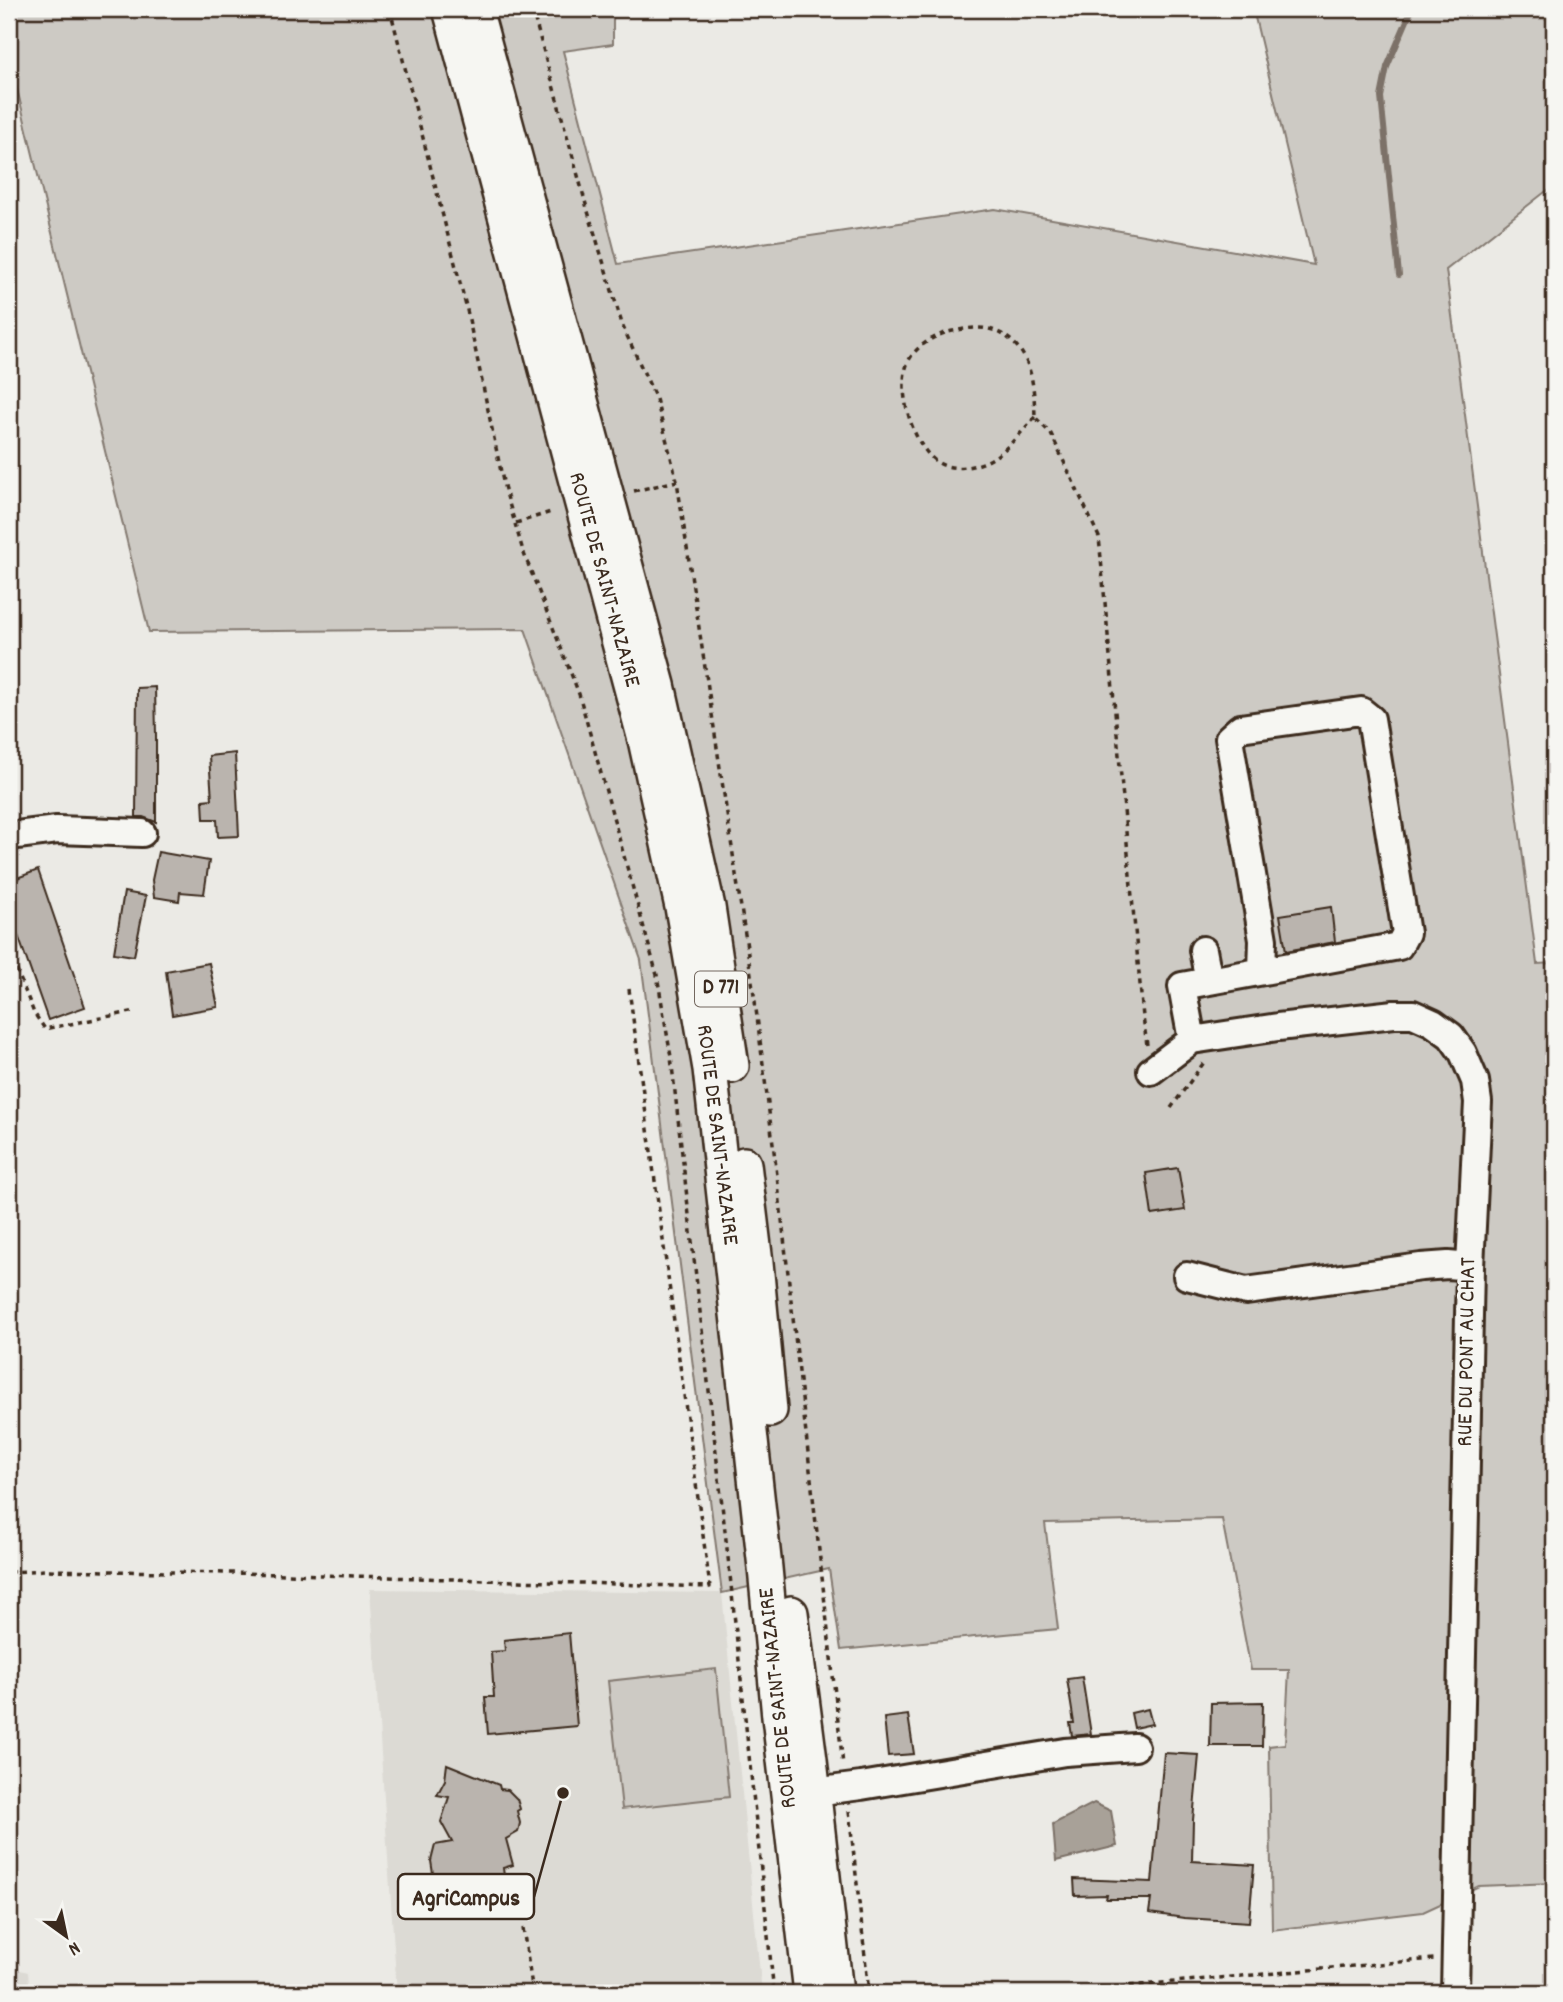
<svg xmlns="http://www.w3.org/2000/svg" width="1563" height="2002" font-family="Dekko,sans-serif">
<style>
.built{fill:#dcdad4}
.green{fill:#cdcac4;stroke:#847a71;stroke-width:2}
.water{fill:#a8a198;stroke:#7c7167;stroke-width:2}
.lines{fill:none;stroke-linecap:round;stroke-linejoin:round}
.stream{stroke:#7c7167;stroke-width:6}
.building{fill:#bab4ae;stroke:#3b2a1e;stroke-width:2}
.minor-casing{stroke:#3b2a1e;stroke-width:32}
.major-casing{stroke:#3b2a1e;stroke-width:38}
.path{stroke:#3b2a1e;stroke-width:3.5;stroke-dasharray:5 5;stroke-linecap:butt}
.minor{stroke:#f6f6f2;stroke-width:26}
.major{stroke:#f6f6f2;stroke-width:33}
.labels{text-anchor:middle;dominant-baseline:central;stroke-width:7;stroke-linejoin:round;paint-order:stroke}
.shield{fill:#f6f6f2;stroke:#73675e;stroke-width:2}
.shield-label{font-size:21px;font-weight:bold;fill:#3b2a1e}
.street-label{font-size:23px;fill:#3b2a1e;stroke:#f6f6f2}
.leader{fill:none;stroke:#3b2a1e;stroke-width:2.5}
.callout-dot{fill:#3b2a1e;stroke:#f6f6f2;stroke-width:2.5}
.callout{fill:#f6f6f2;stroke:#3b2a1e;stroke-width:2.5}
.callout-label{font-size:24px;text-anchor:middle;font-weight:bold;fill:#3b2a1e}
</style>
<rect width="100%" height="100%" fill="#ebeae5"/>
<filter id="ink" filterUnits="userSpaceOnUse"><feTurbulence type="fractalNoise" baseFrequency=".0143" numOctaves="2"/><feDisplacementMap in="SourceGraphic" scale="14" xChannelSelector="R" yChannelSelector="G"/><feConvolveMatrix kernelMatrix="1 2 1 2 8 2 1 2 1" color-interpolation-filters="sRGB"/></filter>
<g filter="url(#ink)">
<!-- built -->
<path class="built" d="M 370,1589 L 722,1593 L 762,1993 L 397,1993 Z
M 9,1967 L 28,1972 L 30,1993 L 9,1993 Z"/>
<!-- green -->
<path class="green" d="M 9,9 L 613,9 L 613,44 L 563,51 L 618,264 L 995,209 L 1314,265 L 1253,9 L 1554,9 L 1554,188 L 1545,192 L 1446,270 L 1537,964 L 1554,963 L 1554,1883 L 1479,1886 L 1423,1912 L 1272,1930 L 1269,1746 L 1285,1744 L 1289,1670 L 1251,1670 L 1222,1519 L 1045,1523 L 1058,1629 L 841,1650 L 829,1569 L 722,1593 L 641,960 L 525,629 L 149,632 L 9,56 Z
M 716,1669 L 729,1797 L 622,1809 L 608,1681 Z"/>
<!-- water -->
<path class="water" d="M 1094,1803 L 1111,1811 L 1117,1846 L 1056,1861 L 1053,1824 Z"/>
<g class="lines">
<!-- stream -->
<path class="stream" d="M 1399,275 L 1381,97 L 1387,67 L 1412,9"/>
</g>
<!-- building -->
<path class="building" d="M 155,687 L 156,736 L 156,822 L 143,817 L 136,817 L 137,688 Z
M 235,753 L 239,836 L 218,837 L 217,819 L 204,819 L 203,800 L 212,799 L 209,756 Z
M 158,852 L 209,861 L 204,894 L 180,892 L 179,901 L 154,897 L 152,880 Z
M 38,870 L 85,1007 L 48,1020 L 9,910 L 9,881 Z
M 124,892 L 146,896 L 134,956 L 114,953 Z
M 1331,907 L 1335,942 L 1286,951 L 1280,915 Z
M 209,963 L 218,1007 L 172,1015 L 166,971 Z
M 1178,1168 L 1185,1210 L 1152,1215 L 1146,1173 Z
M 569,1633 L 577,1726 L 488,1734 L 485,1697 L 494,1697 L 491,1652 L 505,1651 L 504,1640 Z
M 1082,1677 L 1091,1734 L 1072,1736 L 1070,1723 L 1074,1723 L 1067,1679 Z
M 1263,1702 L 1262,1746 L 1210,1746 L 1211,1703 Z
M 1148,1709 L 1152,1724 L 1134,1728 L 1131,1713 Z
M 908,1715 L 914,1754 L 888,1756 L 884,1718 Z
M 1164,1753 L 1199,1755 L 1193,1820 L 1192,1861 L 1254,1865 L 1249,1922 L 1184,1918 L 1149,1913 L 1151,1899 L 1106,1899 L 1107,1895 L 1075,1896 L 1074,1879 L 1152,1882 Z
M 447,1764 L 499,1785 L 500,1789 L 508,1790 L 517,1799 L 520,1809 L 517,1811 L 520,1823 L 518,1832 L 506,1839 L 513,1865 L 503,1868 L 504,1876 L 453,1899 L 443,1878 L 434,1880 L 431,1861 L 435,1845 L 452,1842 L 441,1822 L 449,1797 L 437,1795 L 445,1780 Z"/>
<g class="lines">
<defs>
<path id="minor" d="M 9,836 L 57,830 L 142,833
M 1203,950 L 1209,981
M 1192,1040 L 1182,986 L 1399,946 L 1406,933 L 1371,719 L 1361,711 L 1240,728 L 1229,738 L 1263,940 L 1262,971
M 1151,1071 L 1192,1040 L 1278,1027 L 1394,1014 L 1413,1014 L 1433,1023 L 1451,1036 L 1463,1053 L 1475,1081 L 1478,1102 L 1470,1267 L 1455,1993
M 1187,1276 L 1246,1291 L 1421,1267 L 1448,1265 L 1470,1267
M 814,1792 L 861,1786 L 1065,1752 L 1135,1747"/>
<path id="major" d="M 450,9 L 645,740 L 682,907 L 710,1069 L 765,1568 L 779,1717 L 811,1993
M 475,9 L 658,685 L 708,907 L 732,1066
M 744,1164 L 756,1263 L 770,1410
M 791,1613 L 810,1760 L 836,1993"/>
</defs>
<!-- minor casing -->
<use href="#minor" class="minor-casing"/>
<!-- major casing -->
<use href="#major" class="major-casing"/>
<!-- path -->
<path class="path" d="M 390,9 L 467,310 L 504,486 L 523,551 L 579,694 L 657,975 L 671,1057 L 730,1575 L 774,1993
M 532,9 L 587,208 L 623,327 L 656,399 L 677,481 L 755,1001 L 777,1175 L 843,1765
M 1035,417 C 1022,431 1009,448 993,458 C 979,467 952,472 937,462 C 912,445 895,387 909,360 C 917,345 937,334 953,331 C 969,328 984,325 1000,333 C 1032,350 1034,384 1035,417 L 1051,434 L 1099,537 L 1143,1017 L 1147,1045
M 634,491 L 677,481
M 516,523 L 554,511
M 9,951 L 34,1013 L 45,1029 L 136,1011
M 1171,1108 L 1205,1061
M 9,1572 L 46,1570 L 289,1574 L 710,1587 L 629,989
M 849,1811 L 869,1993
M 523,1928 L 533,1993
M 1050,1993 L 1434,1959"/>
<!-- minor -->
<use href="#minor" class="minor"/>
<!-- major -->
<use href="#major" class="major"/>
</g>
</g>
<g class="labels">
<!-- shield labels -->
<rect class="shield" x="695" y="971.5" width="52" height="35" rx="5"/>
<g class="shield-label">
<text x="721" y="989">D 771</text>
</g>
<!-- street labels -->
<g class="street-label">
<text transform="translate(603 580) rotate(75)">ROUTE DE SAINT-NAZAIRE</text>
<text transform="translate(716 1135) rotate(83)">ROUTE DE SAINT-NAZAIRE</text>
<text transform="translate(1468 1352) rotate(-89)">RUE DU PONT AU CHAT</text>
<text transform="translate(779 1698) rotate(-96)">ROUTE DE SAINT-NAZAIRE</text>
</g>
</g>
<!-- callouts -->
<path class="leader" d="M563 1793L534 1897"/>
<circle class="callout-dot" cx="563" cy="1793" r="7"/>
<rect class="callout" x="398" y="1874" width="136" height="45" rx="7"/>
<g class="callout-label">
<text x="466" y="1905">AgriCampus</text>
</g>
<!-- margin -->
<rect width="1563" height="2002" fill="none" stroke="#f6f6f2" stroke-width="35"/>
<rect x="18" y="18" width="1528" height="1967" fill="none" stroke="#3b2a1e" stroke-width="2.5" filter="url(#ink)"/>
<!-- north arrow -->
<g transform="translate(66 1936) rotate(147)" stroke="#f6f6f2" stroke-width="5" paint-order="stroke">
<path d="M0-5L12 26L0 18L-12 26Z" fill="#3b2a1e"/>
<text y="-10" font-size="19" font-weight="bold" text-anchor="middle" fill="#3b2a1e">N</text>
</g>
</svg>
